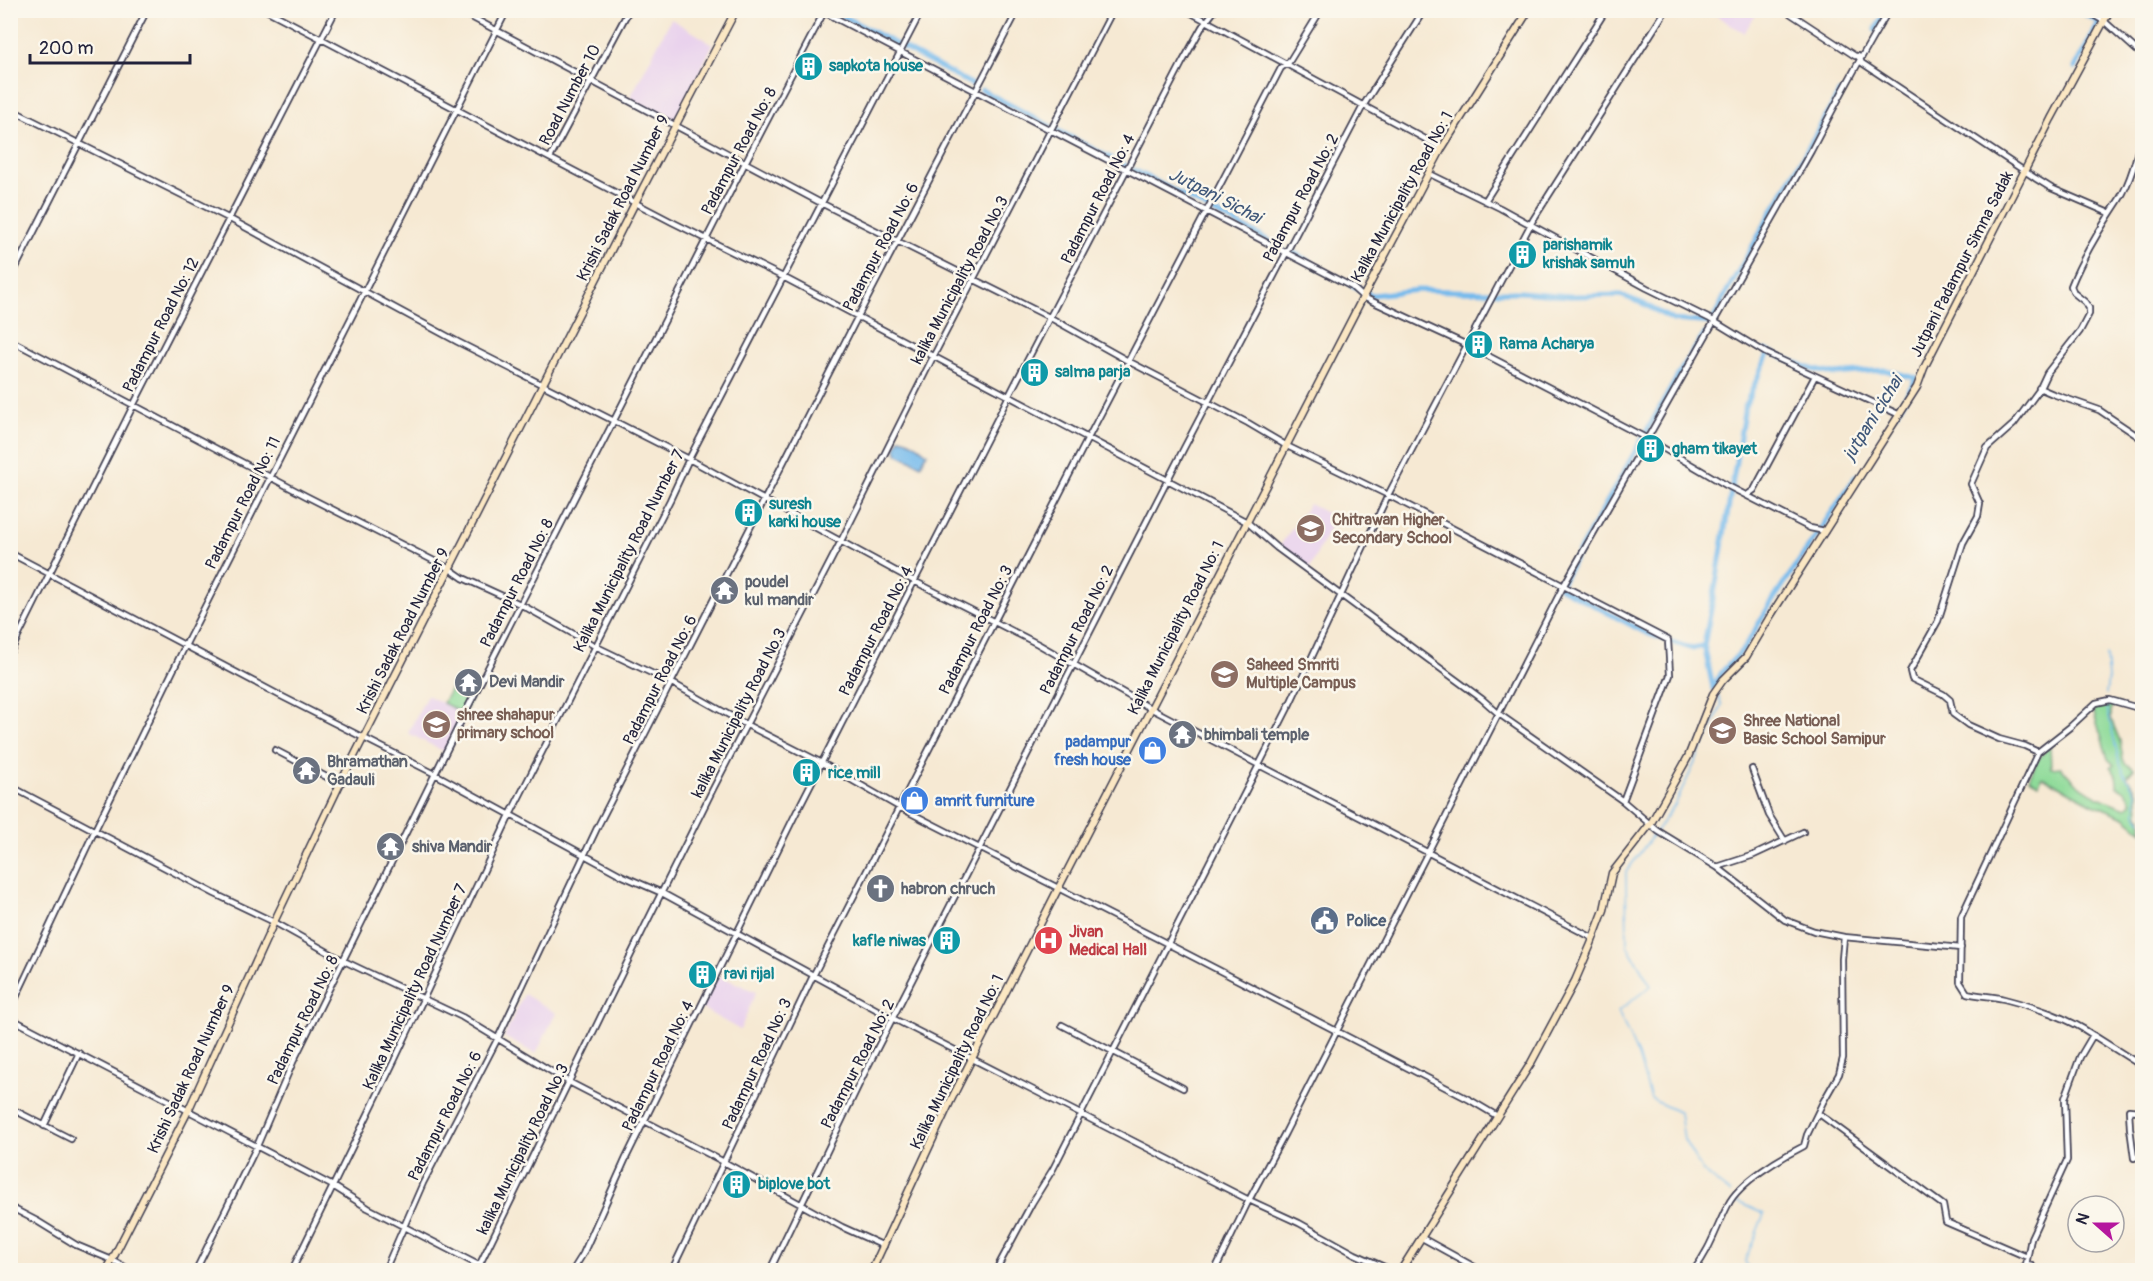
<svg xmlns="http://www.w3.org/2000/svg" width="2153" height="1281" font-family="Pangolin,sans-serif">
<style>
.built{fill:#e9d2ed}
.green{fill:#8dda98;stroke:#587e6a;stroke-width:1.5}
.water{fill:#75baec;stroke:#4c6e94;stroke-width:1.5}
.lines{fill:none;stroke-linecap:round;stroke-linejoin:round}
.stream{stroke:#75baec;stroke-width:1.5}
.canal{stroke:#75baec;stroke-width:5}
.street-casing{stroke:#424052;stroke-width:8}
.secondary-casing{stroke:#424052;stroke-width:9}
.street{stroke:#fff;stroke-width:4.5}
.secondary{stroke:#fbe7c3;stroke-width:6}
.labels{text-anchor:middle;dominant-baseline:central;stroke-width:5;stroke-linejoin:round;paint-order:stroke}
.culture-label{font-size:16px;font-weight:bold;fill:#0d838f;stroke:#fbf7ec;text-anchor:start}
.street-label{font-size:16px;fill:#22223b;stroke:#fbf7ec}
.education-label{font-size:16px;font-weight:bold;fill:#785e54;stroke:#fbf7ec;text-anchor:start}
.worship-label{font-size:16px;font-weight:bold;fill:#5b616d;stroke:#fbf7ec;text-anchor:start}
.shop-label{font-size:16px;font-weight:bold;fill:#366cbe;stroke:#fbf7ec;text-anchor:end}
.service-label{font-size:16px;font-weight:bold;fill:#4e5e75;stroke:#fbf7ec;text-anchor:start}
.health-label{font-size:16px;font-weight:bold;fill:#be3a42;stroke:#fbf7ec;text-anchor:start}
.water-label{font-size:18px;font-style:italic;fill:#3f5779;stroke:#fbf7ec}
</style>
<rect width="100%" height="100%" fill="#fbf7ec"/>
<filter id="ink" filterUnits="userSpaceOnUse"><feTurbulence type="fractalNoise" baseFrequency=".0167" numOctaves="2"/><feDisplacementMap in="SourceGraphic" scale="12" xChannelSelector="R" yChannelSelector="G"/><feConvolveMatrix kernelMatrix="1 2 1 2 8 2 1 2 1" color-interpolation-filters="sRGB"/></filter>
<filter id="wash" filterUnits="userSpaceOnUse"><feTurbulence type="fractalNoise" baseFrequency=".008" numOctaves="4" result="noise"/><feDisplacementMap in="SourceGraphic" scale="24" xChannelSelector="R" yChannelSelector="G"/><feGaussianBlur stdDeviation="1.35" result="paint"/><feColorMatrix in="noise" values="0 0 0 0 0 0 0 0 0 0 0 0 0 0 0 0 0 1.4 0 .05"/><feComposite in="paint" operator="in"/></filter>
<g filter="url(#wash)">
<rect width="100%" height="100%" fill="#f6e9d3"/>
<!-- built -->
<path class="built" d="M 1709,11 L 1758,11 L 1744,33 Z
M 671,19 L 713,44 L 675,122 L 629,100 Z
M 1309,504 L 1335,517 L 1310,568 L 1279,547 Z
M 427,695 L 464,714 L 445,752 L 408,733 Z
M 717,975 L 756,992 L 740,1030 L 701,1008 Z
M 524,994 L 556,1013 L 536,1054 L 504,1037 Z"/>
<!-- green -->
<path class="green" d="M 452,687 L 472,698 L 464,714 L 443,703 Z
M 2111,702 L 2119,704 L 2111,707 L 2111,719 L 2120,741 L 2123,759 L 2125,763 L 2134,769 L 2127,777 L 2138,793 L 2139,815 L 2142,818 L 2142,831 L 2125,817 L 2093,804 L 2043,777 L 2038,784 L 2029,779 C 2034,767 2039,755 2050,746 L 2051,768 L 2061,767 C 2080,790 2098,798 2126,808 L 2132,802 C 2129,794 2125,789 2117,787 C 2117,779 2117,773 2110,768 L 2114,765 L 2108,759 L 2093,710 L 2099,705 Z"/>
<!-- water -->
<path class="water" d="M 900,438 C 910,439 920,447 927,453 L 921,465 L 898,454 L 896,448 Z"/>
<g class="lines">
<!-- stream -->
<path class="stream" d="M 1717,694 L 1722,705 L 1675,805 L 1626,872 L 1627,945 L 1651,986 L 1618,1011 L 1638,1056 L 1651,1099 L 1680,1113 L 1684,1140 L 1703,1172 L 1730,1193
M 2106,694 L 2108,679 L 2106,655
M 2106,704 L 2118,757 L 2124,773 L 2136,793 L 2136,814 L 2142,821
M 1735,1201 L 1764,1214 L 1745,1261 L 1749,1270"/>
<!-- canal -->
<path class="canal" d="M 832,10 L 975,86
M 2077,10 L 2100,22
M 1875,30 L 1886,10
M 2075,68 L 2099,22
M 982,90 L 1050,126
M 1055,129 L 1126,166
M 1134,170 L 1283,248
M 1291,251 L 1318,267
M 1350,284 L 1372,295 L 1418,290 L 1493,292
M 1497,292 L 1520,292 L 1570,296 L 1620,295 L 1642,303 L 1673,320 L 1714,323
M 1712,323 L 1725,295 L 1839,93
M 1705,334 L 1685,363 L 1559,587 L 1648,634 L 1693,649 L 1704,645 L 1713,688
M 1765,350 L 1812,369 L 1833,374 L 1884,370 L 1916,378 L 1897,413
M 1704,645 L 1717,578 L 1745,406 L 1769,352
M 1713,688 L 1722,672 L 1745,647 L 1769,606 L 1856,476"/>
</g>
</g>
<g filter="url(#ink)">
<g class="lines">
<defs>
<path id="street" d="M 266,10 L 672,222 L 783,277 L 1247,522 L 1277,548 L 1482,699 L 1499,714 L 1623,801 L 1658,831 L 1717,867 L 1785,920 L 1814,931 L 1844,937 L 1842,959 L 1843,1058 L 1839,1074 L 1823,1102 L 1807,1135 L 1804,1146 C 1782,1157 1739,1182 1728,1205 C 1716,1228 1711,1248 1694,1270
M 458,10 L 821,203 L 1049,317 L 1128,361 L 1248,423 L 1287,446 L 1388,495 L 1668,640 L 1670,675 L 1623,801
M 820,10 L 1352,287 L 1363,297 L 1467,345 L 1573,400 L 1644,437 L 1726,485 L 1810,528 L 1825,531
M 1186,10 L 1442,148
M 1785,10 L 1855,56 L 1858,56 L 1862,63 L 2035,178 L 2051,188 L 2109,213
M 2085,10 L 2104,21 L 2142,55
M 10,109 L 230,219 L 458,342 L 689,459 L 914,581 L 1038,644 L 1150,708 L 1259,765 L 1593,938
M 550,158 L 629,10
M 1428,173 L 1500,208 L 1647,288 L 1710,319 L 1766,353 L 1900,415
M 1485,201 L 1606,10
M 10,279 L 147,10
M 10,340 L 306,496 L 450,569 L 463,578 L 520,604 L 595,646 L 672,683 L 747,725 L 822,763 L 899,807 L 1168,944 L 1470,1100 L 1497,1116
M 2039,388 L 2053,394 L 2099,410 L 2142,439
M 1747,495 L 1754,490 L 1815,376
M 10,553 L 279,695 L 435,774 L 623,876 L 662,893 L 894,1019 L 1249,1200 L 1299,1223 L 1355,1254 L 1391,1270
M 10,653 L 134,404 L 336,10
M 275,750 L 340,784
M 2038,752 L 2025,746 L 1999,739 L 1968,725 L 1953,714 L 1950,700 L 1943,694 L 1912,679 L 1910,671 L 1938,621 L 1963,543 L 1978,516 L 1980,504 L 1971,484 L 1987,448 L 2014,424 L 2039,390 L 2047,373 L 2080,331 L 2089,314 L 2089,308 L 2085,302 L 2074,293 L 2071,286 C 2083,256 2101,227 2119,200 C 2131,181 2137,156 2142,134
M 1752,769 L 1769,815 L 1785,841
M 10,786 L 215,894 L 274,922 L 344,961 L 462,1017 L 569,1082 L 724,1162 L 842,1227 L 884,1246
M 1717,867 L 1754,855 L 1803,832
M 1844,937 L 1961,948
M 10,1010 L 95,830 L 188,640 L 507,10
M 10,1018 L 333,1186 L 368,1208 L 488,1270
M 1062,1025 L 1183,1088
M 2093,1035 L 2142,1066
M 10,1108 L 71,1139
M 2142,1109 L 2139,1111 L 2129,1110 L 2130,1128 L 2134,1158 L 2142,1155
M 1818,1113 L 1943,1205 L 1946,1222 L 2027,1257
M 44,1126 L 79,1053
M 10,1207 L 37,1221 L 76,1245 L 112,1260 L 130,1270
M 1422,1238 L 1480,1270
M 2026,1265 L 2032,1266 L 2035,1270
M 196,1270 L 257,1146 L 293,1062 L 465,713 L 745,163 L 825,10
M 292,1270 L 395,1059 L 510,815 L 670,500 L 689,459 L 922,10
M 385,1270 L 423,1183 L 498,1038 L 598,826 L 854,324 L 1018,10
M 477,1270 L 642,932 L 713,789 L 841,541 L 933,357 L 1113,10
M 573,1270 L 583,1254 L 626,1158 L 796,813 L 1015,384 L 1182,63 L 1202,27 L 1215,10
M 672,1270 L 813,976 L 1085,444 L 1281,68 L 1289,62 L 1321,10
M 770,1270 L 864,1074 L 1184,448 L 1363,106 L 1424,10
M 996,1270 L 1032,1203 L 1053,1169 L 1287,710 L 1388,495 L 1477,326 L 1533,220 L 1666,10
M 1215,1270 L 1249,1200 L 1285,1133 L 1564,585 L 1811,151 C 1836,103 1861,56 1889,10
M 2021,1270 L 2026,1265 L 2031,1238 L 2067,1160 L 2065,1098 L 2080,1057 L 2093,1035 C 2067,1017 2035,1007 2004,999 C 1992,996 1979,996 1967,993 L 1960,982 L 1961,917 L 2038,752 L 2070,727 L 2096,703 L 2110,700 L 2142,709"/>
<path id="secondary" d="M 107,1270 L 188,1111 L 274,922 L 340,784 L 635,203 L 736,10
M 872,1270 L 950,1102 L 1058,889 L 1363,297 L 1442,148 L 1529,10
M 1401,1270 L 1531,1063 L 1575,981 L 1591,944 L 1604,910 L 1612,873 L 1651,823 L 1688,757 L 1713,694 L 1723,680 L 1746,657 L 1771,615 L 1917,387 L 1924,368 L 2051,119 L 2110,10"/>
</defs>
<!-- street casing -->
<use href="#street" class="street-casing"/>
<!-- secondary casing -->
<use href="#secondary" class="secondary-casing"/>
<!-- street -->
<use href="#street" class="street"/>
<!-- secondary -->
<use href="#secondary" class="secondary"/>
</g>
</g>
<!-- icons -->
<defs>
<symbol id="building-disc" viewBox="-11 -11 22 22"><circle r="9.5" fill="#0f9aa8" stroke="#fbf7ec"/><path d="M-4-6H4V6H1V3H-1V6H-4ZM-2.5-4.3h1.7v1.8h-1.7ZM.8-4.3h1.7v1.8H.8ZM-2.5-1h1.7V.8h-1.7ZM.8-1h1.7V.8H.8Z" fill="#fff"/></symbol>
<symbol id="school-disc" viewBox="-11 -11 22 22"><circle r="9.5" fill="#8d6e63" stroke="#fbf7ec"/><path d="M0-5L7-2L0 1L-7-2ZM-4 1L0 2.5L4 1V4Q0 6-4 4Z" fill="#fff"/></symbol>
<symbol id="temple-disc" viewBox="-11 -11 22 22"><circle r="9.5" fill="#6b7280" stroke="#fbf7ec"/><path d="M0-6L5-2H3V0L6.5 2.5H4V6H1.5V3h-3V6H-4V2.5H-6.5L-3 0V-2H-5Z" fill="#fff"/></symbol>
<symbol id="university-disc" viewBox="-11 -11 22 22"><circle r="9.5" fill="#8d6e63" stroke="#fbf7ec"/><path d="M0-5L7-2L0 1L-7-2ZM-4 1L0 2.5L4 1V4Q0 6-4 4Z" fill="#fff"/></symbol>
<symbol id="shop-disc" viewBox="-11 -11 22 22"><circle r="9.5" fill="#3f7fe0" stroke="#fbf7ec"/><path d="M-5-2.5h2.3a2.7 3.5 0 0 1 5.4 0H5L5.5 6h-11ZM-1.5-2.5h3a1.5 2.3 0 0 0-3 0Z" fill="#fff"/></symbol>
<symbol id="church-disc" viewBox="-11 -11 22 22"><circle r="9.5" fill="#6b7280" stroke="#fbf7ec"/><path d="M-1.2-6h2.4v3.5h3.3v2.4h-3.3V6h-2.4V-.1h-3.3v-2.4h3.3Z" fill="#fff"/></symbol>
<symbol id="civic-disc" viewBox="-11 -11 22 22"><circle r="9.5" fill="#5c6f8a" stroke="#fbf7ec"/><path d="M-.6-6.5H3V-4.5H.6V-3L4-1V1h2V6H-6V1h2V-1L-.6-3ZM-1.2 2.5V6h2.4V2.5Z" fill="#fff"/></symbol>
<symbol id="hospital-disc" viewBox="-11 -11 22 22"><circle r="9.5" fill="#e0444e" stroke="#fbf7ec"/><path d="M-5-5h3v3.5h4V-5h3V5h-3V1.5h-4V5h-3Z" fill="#fff"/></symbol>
</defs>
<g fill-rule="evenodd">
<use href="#building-disc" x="792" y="50" width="33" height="33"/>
<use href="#building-disc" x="1506" y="238" width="33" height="33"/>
<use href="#building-disc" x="1462" y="328" width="33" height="33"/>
<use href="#building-disc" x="1018" y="356" width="33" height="33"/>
<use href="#building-disc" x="1634" y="432" width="33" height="33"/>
<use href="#building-disc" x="732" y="496" width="33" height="33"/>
<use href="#school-disc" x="1294" y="512" width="33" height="33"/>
<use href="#temple-disc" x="708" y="574" width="33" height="33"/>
<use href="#university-disc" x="1208" y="658" width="33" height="33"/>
<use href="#temple-disc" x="452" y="666" width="33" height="33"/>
<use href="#school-disc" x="420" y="708" width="33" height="33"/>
<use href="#school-disc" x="1706" y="714" width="33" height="33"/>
<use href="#temple-disc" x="1166" y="718" width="33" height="33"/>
<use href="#shop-disc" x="1136" y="734" width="33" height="33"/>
<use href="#temple-disc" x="290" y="754" width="33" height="33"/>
<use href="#building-disc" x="790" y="756" width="33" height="33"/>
<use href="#shop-disc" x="898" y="784" width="33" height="33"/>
<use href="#temple-disc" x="374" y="830" width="33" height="33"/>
<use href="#church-disc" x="864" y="872" width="33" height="33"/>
<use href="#civic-disc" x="1308" y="904" width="33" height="33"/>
<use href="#building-disc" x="930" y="924" width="33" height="33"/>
<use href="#hospital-disc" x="1032" y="924" width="33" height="33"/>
<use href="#building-disc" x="686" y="958" width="33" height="33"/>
<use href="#building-disc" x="720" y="1168" width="33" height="33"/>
</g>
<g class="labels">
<!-- culture labels -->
<g class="culture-label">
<text x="829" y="66">sapkota house</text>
<text x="1543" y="245">parishamik<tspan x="1543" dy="18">krishak samuh</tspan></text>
<text x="1499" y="344">Rama Acharya</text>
<text x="1055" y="372">salma parja</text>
<text x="1672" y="449">gham tikayet</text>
<text x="769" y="504">suresh<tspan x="769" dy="18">karki house</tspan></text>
<text x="828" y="773">rice mill</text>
<text x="926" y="941" text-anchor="end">kafle niwas</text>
<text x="724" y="974">ravi rijal</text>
<text x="758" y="1184">biplove bot</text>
</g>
<!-- street labels -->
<g class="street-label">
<text transform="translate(570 95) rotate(-62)">Road Number 10</text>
<text transform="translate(739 151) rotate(-62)">Padampur Road No: 8</text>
<text transform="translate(1402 197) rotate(-61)">Kalika Municipality Road No: 1</text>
<text transform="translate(623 198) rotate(-63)">Krishi Sadak Road Number 9</text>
<text transform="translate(1301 198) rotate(-62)">Padampur Road No: 2</text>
<text transform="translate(1098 199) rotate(-63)">Padampur Road No: 4</text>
<text transform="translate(881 247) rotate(-62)">Padampur Road No: 6</text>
<text transform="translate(1962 264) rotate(-63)">Jutpani Padampur Simna Sadak</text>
<text transform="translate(960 280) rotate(-62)">kalika Municipality Road No.3</text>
<text transform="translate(161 325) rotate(-63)">Padampur Road No: 12</text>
<text transform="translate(243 503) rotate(-63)">Padampur Road No: 11</text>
<text transform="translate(629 551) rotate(-63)">Kalika Municipality Road Number 7</text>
<text transform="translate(517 583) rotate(-63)">Padampur Road No: 8</text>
<text transform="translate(1176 628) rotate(-63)">Kalika Municipality Road No: 1</text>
<text transform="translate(976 630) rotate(-63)">Padampur Road No: 3</text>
<text transform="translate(1077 630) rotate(-63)">Padampur Road No: 2</text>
<text transform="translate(403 631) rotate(-63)">Krishi Sadak Road Number 9</text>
<text transform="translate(876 631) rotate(-63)">Padampur Road No: 4</text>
<text transform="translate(660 680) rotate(-63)">Padampur Road No: 6</text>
<text transform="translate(739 713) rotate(-63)">kalika Municipality Road No.3</text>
<text transform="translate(415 987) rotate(-65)">Kalika Municipality Road Number 7</text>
<text transform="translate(303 1020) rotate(-64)">Padampur Road No: 8</text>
<text transform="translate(957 1062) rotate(-64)">Kalika Municipality Road No: 1</text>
<text transform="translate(757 1064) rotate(-65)">Padampur Road No: 3</text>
<text transform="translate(858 1064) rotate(-63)">Padampur Road No: 2</text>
<text transform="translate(658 1066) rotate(-64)">Padampur Road No: 4</text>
<text transform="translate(191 1069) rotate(-65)">Krishi Sadak Road Number 9</text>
<text transform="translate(445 1116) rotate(-63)">Padampur Road No: 6</text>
<text transform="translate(523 1149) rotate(-64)">kalika Municipality Road No.3</text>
</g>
<!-- education labels -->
<g class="education-label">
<text x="1332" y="520">Chitrawan Higher<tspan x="1332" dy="18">Secondary School</tspan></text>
<text x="1246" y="665">Saheed Smriti<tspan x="1246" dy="18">Multiple Campus</tspan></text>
<text x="457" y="715">shree shahapur<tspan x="457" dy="18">primary school</tspan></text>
<text x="1743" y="721">Shree National<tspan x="1743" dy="18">Basic School Samipur</tspan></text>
</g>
<!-- worship labels -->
<g class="worship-label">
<text x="745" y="582">poudel<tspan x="745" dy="18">kul mandir</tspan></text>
<text x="489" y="682">Devi Mandir</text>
<text x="1204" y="735">bhimbali temple</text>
<text x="327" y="762">Bhramathan<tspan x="327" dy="18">Gadauli</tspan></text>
<text x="412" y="847">shiva Mandir</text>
<text x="901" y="889">habron chruch</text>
</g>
<!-- shop labels -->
<g class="shop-label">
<text x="1131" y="742">padampur<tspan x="1131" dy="18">fresh house</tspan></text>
<text x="935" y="801" text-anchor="start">amrit furniture</text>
</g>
<!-- service labels -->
<g class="service-label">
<text x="1346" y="921">Police</text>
</g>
<!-- health labels -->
<g class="health-label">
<text x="1069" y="932">Jivan<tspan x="1069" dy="18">Medical Hall</tspan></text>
</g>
<!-- water labels -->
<g class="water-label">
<text transform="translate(1215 196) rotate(27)">Jutpani Sichai</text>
<text transform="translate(1873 418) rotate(-58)">jutpani cichai</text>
</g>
</g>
<!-- margin -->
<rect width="2153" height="1281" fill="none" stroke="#fbf7ec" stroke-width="36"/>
<!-- north arrow -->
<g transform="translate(2096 1224) rotate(291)"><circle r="28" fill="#fbf7ec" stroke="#a4a2a5" stroke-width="1.5"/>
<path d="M0-4.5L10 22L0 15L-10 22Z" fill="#b5179e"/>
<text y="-9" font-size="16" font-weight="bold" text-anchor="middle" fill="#22223b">N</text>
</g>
<!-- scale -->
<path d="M30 54v9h160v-9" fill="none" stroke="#22223b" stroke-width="3"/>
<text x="39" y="54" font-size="18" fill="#22223b" stroke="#fbf7ec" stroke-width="4.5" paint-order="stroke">200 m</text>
</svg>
